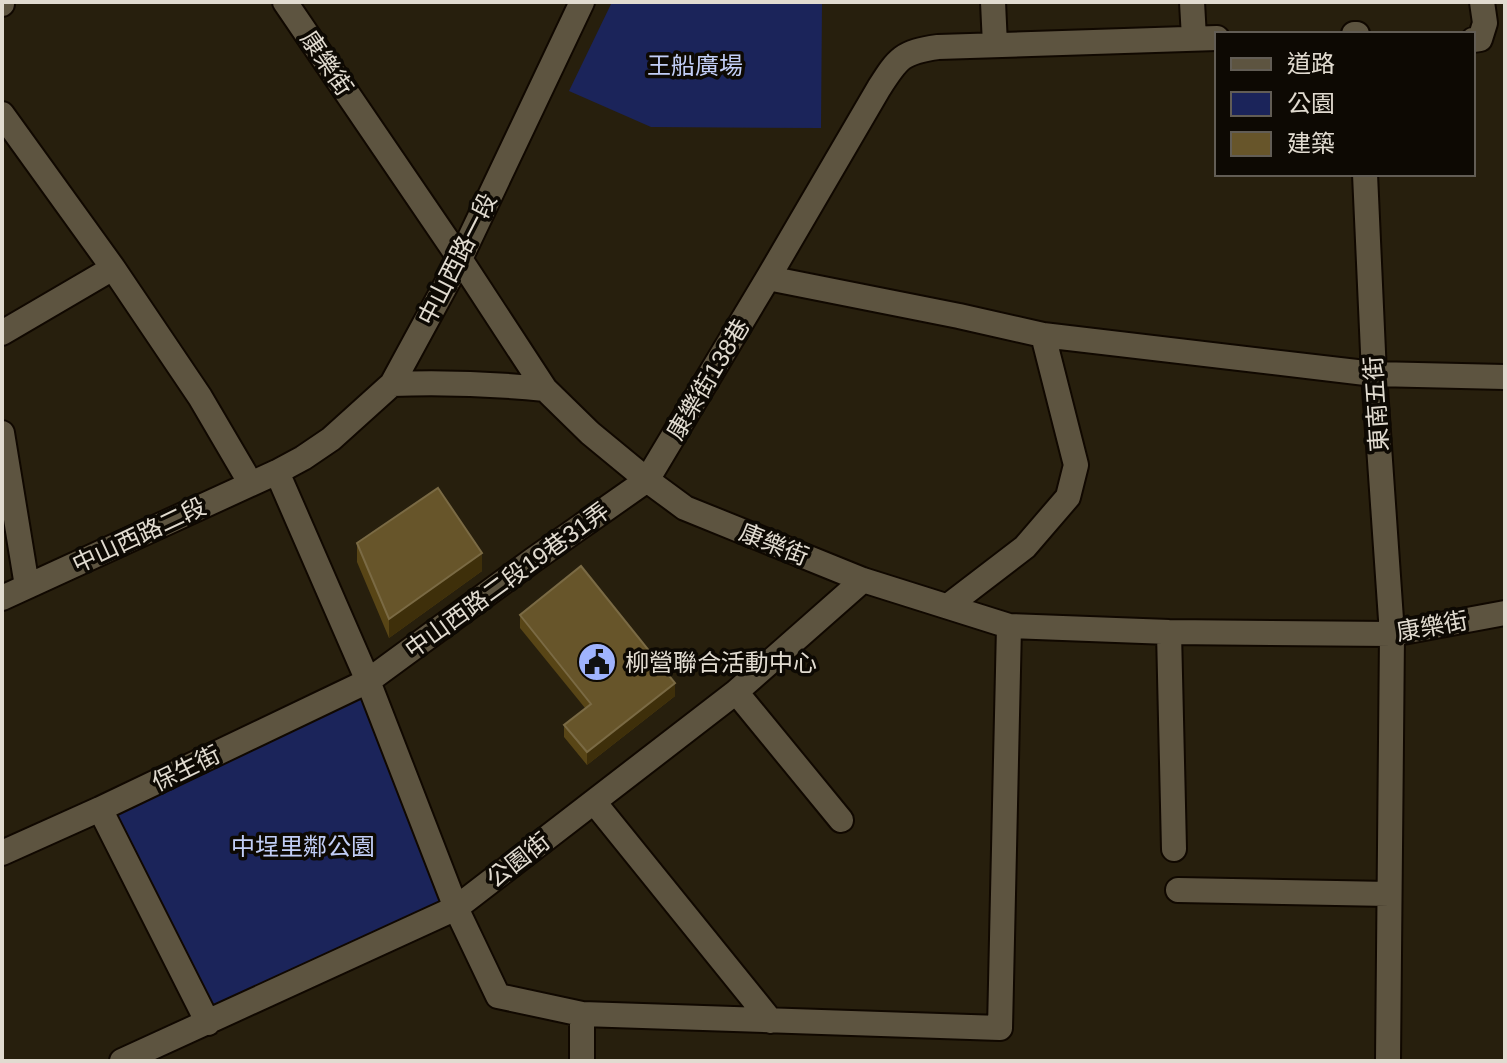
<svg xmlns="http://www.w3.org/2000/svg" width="1507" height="1063" font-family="Helvetica,'Noto Sans TC',sans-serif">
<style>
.green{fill:#1b245a}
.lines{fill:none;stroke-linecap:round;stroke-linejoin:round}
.minor-casing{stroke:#100800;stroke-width:28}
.minor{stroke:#5d5440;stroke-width:24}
.wall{fill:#584516}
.shaded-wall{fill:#3e2f0a}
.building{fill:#67552a;stroke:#7a6a44;stroke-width:2}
.labels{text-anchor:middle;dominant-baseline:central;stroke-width:7;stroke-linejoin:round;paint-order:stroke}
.street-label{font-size:24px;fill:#e1dbd0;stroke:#0d0903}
.park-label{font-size:24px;fill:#c2cef6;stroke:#0d0903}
.poi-label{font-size:24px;fill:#e1dbd0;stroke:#0d0903;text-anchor:start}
</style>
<rect width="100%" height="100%" fill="#271f0d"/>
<!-- green -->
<path class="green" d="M 612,2 L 822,2 L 821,128 L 651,127 L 569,91 Z
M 366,685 L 452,907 L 210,1010 L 114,815 Z"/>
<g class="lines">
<defs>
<path id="minor" d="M 285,2 L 460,259 L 545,389 L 590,433 L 647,480 L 685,508 L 863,580 L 1009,626 L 1169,632 L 1392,634 L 1505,613
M 993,2 L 995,45
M 1192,2 L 1194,38
M 2,4 L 2,2
M 1354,34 L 1357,34
M 1473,40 L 1480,39 L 1485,23 L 1482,2
M 2,114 L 113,268 L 200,397 L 251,484
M 1365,174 L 1374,374 L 1392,634 L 1388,1061
M 768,278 L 959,316 L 1043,335 L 1374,374 L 1505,377
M 2,333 L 113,268
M 392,384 C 444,382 494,384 545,389
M 2,433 L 27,586
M 277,472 L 368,681 L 456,908 L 498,996 L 582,1014 L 1000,1028 L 1009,626
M 2,598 L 277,472 L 303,458 L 331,439 L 392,384 L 460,259 L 582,2
M 948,606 L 1025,547 L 1068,497 L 1076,465 L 1043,335
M 1169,632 L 1174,849
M 736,692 L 841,820
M 594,802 L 771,1021
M 100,809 L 208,1023
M 2,853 L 100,809 L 368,681 L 533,560 L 647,480 L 768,278 L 879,88 C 898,58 902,52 938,47 L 1217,38
M 1178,890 L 1389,894
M 122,1061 L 456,908 L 736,692 L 863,580
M 582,1061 L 582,1014"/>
</defs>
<!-- minor casing -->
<use href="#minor" class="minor-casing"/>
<!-- minor -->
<use href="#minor" class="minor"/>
</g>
<!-- wall -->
<path class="wall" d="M 357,543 L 482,571 L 389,638 L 357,562 Z
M 520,615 L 675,696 L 587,765 L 564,737 L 564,725 L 585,708 L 520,628 Z"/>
<!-- shaded-wall -->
<path class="shaded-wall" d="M 482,553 L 482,571 L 389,638 L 389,619 Z
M 675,683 L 675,696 L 587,765 L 587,752 Z"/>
<!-- building -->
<path class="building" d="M 438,488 L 482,553 L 389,619 L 357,543 Z
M 581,566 L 675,683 L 587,752 L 564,725 L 591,704 L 520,615 Z"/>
<!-- icons -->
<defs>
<symbol id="civic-disc" viewBox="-11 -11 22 22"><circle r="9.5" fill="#9fb3fd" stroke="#0d0903"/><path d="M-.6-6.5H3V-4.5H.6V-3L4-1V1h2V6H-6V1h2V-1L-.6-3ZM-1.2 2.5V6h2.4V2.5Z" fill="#111"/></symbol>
</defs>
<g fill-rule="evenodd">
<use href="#civic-disc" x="575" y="640" width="44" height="44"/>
</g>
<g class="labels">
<!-- street labels -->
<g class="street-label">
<text transform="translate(327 63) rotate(56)">康樂街</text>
<text transform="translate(457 259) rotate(-63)">中山西路一段</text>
<text transform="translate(708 379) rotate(-59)">康樂街138巷</text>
<text transform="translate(1376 404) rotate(-94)">東南五街</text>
<text transform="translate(139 535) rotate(-25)">中山西路二段</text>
<text transform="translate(774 544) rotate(22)">康樂街</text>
<text transform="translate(507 580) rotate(-36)">中山西路二段19巷31弄</text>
<text transform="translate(1432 626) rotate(-10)">康樂街</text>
<text transform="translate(186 768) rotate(-26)">保生街</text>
<text transform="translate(518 860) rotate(-38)">公園街</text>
</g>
<!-- park labels -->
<g class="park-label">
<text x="695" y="65">王船廣場</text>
<text x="303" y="846">中埕里鄰公園</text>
</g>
<!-- poi labels -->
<g class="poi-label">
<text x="625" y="662">柳營聯合活動中心</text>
</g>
</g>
<!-- border -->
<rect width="1507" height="1063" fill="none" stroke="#e1dbd0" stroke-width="8"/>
<!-- legend -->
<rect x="1215" y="32" width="260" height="144" fill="#0d0903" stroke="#625d55" stroke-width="2"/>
<rect x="1231" y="58" width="40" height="12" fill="#5d5440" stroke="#625d55" stroke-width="2"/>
<text x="1287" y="72" font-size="24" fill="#e1dbd0">道路</text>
<rect x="1231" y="92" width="40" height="24" fill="#1b245a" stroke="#625d55" stroke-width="2"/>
<text x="1287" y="112" font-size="24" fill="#e1dbd0">公園</text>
<rect x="1231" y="132" width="40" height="24" fill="#67552a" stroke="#625d55" stroke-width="2"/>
<text x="1287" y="152" font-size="24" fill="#e1dbd0">建築</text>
</svg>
